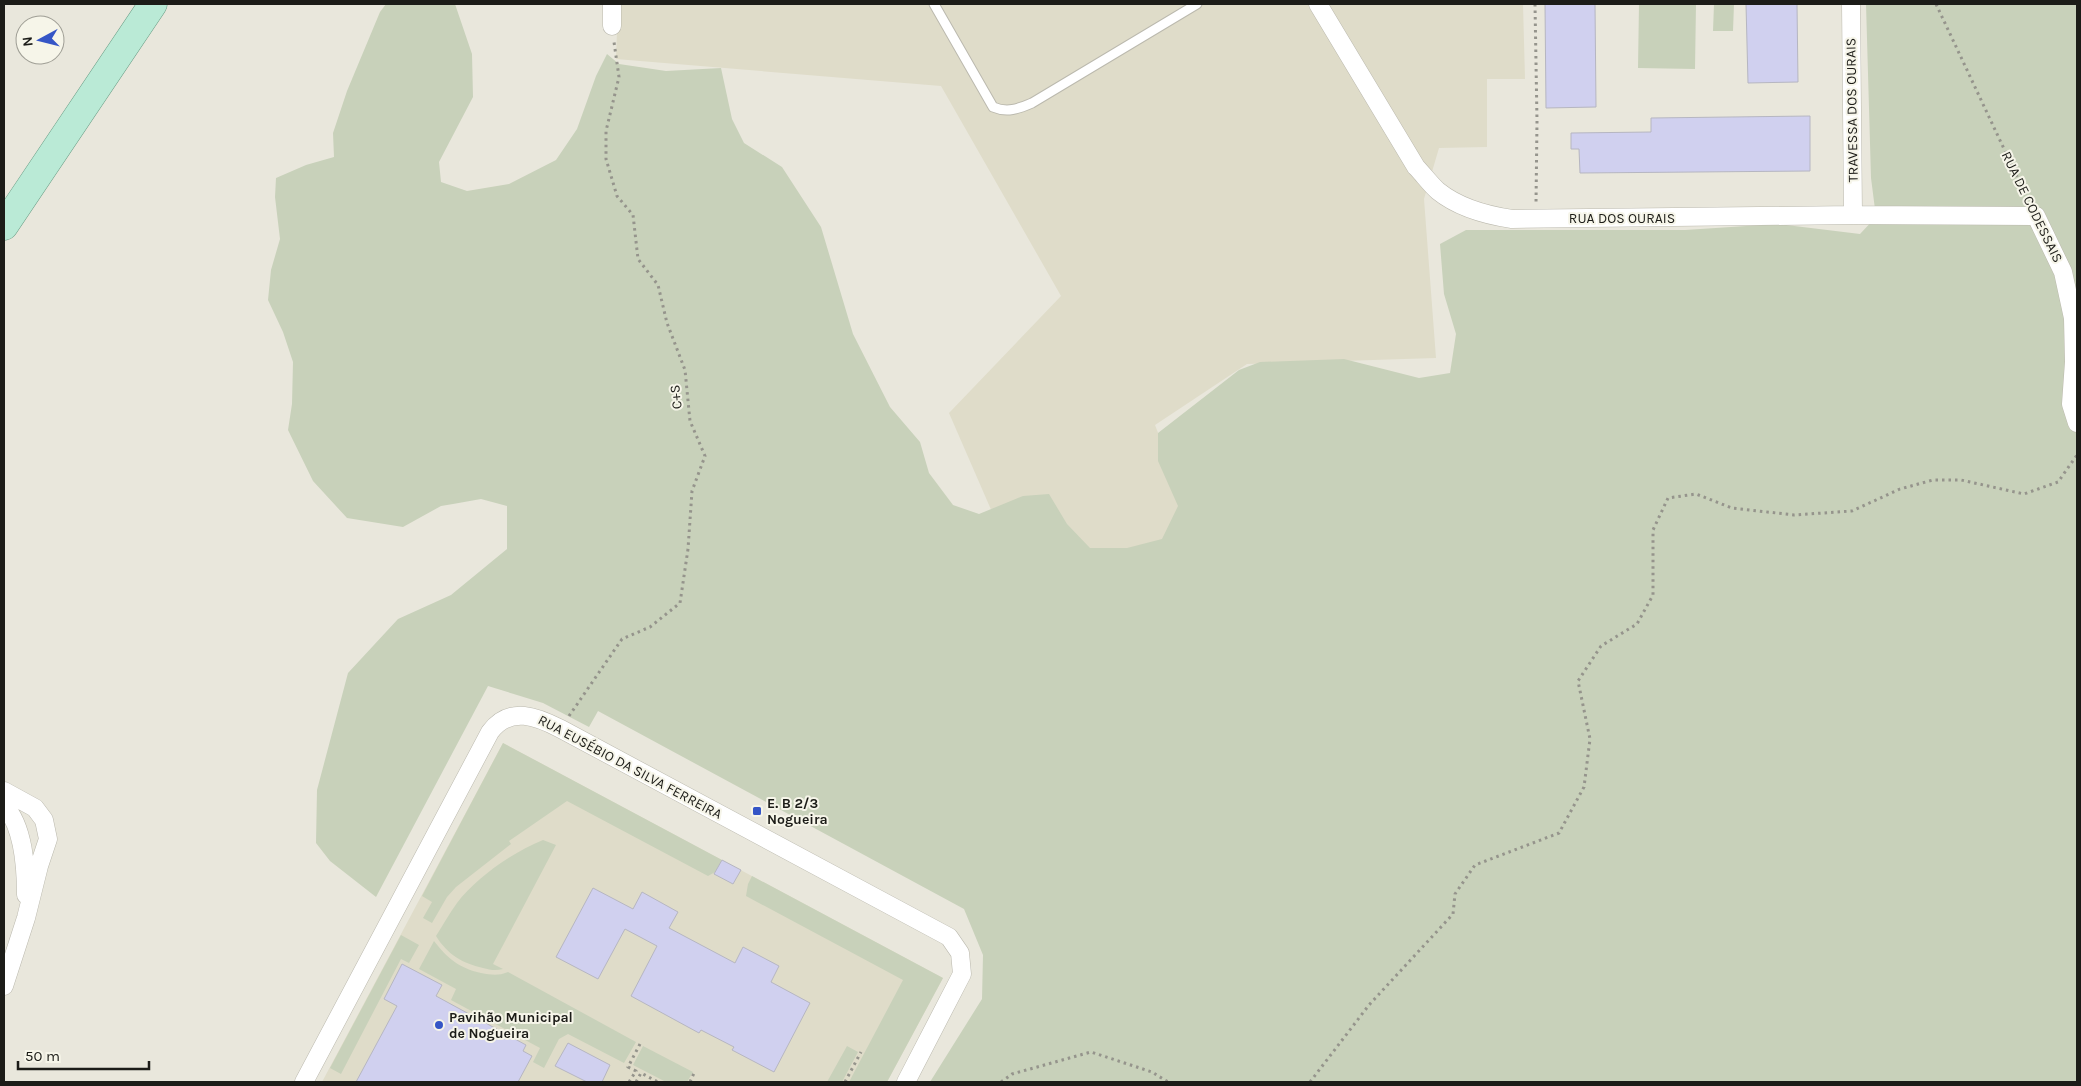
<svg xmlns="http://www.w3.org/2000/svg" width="2081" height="1086" font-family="Karla,sans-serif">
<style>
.built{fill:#dfdcc9}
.green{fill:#c8d1ba}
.building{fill:#d0d0ef;stroke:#b6b6c1}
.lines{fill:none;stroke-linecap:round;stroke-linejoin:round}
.lane-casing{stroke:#bbb9ae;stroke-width:11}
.street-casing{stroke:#bbb9ae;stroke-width:19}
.primary-casing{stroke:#659981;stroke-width:29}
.path{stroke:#95948c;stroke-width:3;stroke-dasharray:2.5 4;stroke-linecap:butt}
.lane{stroke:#fff;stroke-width:9}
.street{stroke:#fff;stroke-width:18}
.primary{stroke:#baead6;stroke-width:28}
.poi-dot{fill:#3555c6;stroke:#f6f5e9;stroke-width:2}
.labels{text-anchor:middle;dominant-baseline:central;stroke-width:4;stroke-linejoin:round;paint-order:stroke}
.street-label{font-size:14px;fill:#1c1c18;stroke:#f6f5e9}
.poi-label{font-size:14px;font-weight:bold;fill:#1c1c18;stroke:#f6f5e9;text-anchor:start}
</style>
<rect width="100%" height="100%" fill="#e9e7dc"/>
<!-- built -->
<path class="built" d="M 618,4 L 1523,4 L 1525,79 L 1487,79 L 1487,147 L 1439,148 L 1424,199 L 1436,358 L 1247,364 L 1155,425 L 1200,541 L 1036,613 L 949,413 L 1061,296 L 941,86 L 616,59 Z
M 503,743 L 943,978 L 887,1082 L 322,1082 Z"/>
<!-- green -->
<path class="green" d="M 386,4 L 455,4 L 472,54 L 473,97 L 439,162 L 441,182 L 467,191 L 509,184 L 556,160 L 577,129 L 596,76 L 607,54 L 619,64 L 666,71 L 721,68 L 732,119 L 744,143 L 782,167 L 821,227 L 853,334 L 890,407 L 920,442 L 929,473 L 953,505 L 979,514 L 1023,496 L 1049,494 L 1067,524 L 1090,548 L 1127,548 L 1162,539 L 1178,506 L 1158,461 L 1158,433 L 1239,370 L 1260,362 L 1344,359 L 1419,378 L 1450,373 L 1456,334 L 1444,294 L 1440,244 L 1466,230 L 1685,230 L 1777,224 L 1860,234 L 1876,217 L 1871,178 L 1866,4 L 2077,4 L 2077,1082 L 930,1082 L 982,999 L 983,955 L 964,909 L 598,711 L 589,727 L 543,703 L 488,686 L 376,897 L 330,861 L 316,843 L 317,790 L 348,673 L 398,619 L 451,595 L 507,549 L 507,506 L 481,499 L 453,504 L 441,506 L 403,527 L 347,518 L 313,481 L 288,430 L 292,404 L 293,362 L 283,332 L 268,300 L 271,270 L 280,239 L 275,197 L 276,178 L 306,165 L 334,157 L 333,133 L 347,91 L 380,12 Z
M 1639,4 L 1696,4 L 1695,69 L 1638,68 Z
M 1714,4 L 1734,4 L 1733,31 L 1713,31 Z
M 503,743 L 722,860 L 715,872 L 708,876 L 567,801 L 509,841 L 511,844 L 456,887 L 447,897 L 432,923 L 423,918 L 432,902 L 422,896 Z
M 543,840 L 556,845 L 493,964 L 503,969 C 496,971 490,970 483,968 C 462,963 448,955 436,936 C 443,925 449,914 457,903 C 476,878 513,852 543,840 Z
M 752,876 L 943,978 L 887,1082 L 849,1082 L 903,980 L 746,896 L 748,884 Z
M 401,935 L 419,945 L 409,963 L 401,959 L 341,1074 L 330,1068 Z
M 434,941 C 447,958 459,968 481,973 C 492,975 498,976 508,972 L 636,1042 L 624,1063 L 568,1034 L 559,1039 L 544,1068 L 533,1062 L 540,1048 L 451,1000 L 456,989 L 419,969 Z
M 643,1046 L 693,1072 L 687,1082 L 666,1082 L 633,1065 Z
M 847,1046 L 858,1052 L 842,1082 L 827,1082 Z"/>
<!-- building -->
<path class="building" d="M 1545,4 L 1595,4 L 1596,107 L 1546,108 Z
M 1746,4 L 1797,4 L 1798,82 L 1748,83 Z
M 1810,116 L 1810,171 L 1580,173 L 1579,149 L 1571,149 L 1571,133 L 1651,132 L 1651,118 Z
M 722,860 L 741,870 L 733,884 L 714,874 Z
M 593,888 L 633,909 L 642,892 L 678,912 L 669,928 L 735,963 L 743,947 L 779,966 L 771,982 L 810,1003 L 774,1072 L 732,1050 L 734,1047 L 701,1030 L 699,1033 L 631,996 L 657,946 L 625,929 L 598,979 L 556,957 Z
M 402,964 L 442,985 L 436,996 L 526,1045 L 523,1051 L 532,1056 L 518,1082 L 356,1082 L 397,1006 L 384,999 Z
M 568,1043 L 610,1065 L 602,1082 L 587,1082 L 555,1066 Z"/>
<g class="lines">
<defs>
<path id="lane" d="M 934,4 L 993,107 C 1007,113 1018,109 1032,103 L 1197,4"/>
<path id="street" d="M 612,4 L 612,26
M 1318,4 L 1416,167 C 1423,174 1430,184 1438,191 C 1459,208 1485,215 1512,219 L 1853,215 L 2036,216 L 2063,272 L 2073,318 L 2074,362 L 2071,404 L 2077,423
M 1851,4 L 1853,215
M 4,791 L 35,808 L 44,820 L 48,839 L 39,866 L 26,918 L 4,986
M 4,805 C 24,827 26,867 26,895
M 304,1082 L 490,732 C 510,705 538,717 561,729 L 949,937 L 960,953 L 962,974 L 906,1082"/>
<path id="primary" d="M 4,226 L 153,4"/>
</defs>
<!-- lane casing -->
<use href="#lane" class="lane-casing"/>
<!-- street casing -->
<use href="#street" class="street-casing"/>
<!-- primary casing -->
<use href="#primary" class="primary-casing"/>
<!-- path -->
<path class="path" d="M 1535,4 L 1537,121 L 1536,203
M 1936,4 L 2028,200
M 569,716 L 622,639 L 650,627 L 680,603 L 688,549 L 692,491 L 705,456 L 690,421 L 685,370 L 667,323 L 658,285 L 638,259 L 633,215 L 617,196 L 606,159 L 606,131 L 619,77 L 614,42
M 629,1082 L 636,1071 L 628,1067 L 640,1044
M 636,1082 L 641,1073 L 658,1082
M 690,1082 L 694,1073
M 845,1082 L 861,1052
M 1001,1082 L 1012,1074 L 1091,1052 L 1152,1072 L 1168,1082
M 1310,1082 L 1369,1005 L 1453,914 L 1455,894 L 1475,865 L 1559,833 L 1584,787 L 1590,739 L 1578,681 L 1601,646 L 1637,624 L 1653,595 L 1653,530 L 1668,498 L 1696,494 L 1732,508 L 1794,515 L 1852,511 L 1900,489 L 1933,480 L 1961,480 L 2024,494 L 2058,482 L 2077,455"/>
<!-- lane -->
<use href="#lane" class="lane"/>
<!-- street -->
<use href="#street" class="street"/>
<!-- primary -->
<use href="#primary" class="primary"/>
</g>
<!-- markers -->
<g class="poi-dot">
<rect x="752" y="806" width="10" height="10" rx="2.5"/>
<circle cx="439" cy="1025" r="5"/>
</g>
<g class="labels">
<!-- street labels -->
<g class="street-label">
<text transform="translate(1852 110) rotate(-91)">TRAVESSA DOS OURAIS</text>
<text transform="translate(2032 207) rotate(64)">RUA DE CODESSAIS</text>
<text x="1622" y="218">RUA DOS OURAIS</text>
<text transform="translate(676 397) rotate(-96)">C+S</text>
<text transform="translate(630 767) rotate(28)">RUA EUSÉBIO DA SILVA FERREIRA</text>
</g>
<!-- poi labels -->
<g class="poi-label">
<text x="767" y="803">E. B 2/3<tspan x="767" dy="16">Nogueira</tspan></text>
<text x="449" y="1017">Pavihão Municipal<tspan x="449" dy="16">de Nogueira</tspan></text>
</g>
</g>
<!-- border -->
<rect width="2081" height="1086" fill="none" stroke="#1c1c18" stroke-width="10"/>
<!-- north arrow -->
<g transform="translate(40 40) rotate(263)"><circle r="24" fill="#f6f5e9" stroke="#9f9e95"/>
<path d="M0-4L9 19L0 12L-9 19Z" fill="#3555c6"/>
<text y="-8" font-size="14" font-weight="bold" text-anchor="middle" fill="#1c1c18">N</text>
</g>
<!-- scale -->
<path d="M18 1061v8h131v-8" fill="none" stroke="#1c1c18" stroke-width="2.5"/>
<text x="25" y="1061" font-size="15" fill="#1c1c18" stroke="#f6f5e9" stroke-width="4" paint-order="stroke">50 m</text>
</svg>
